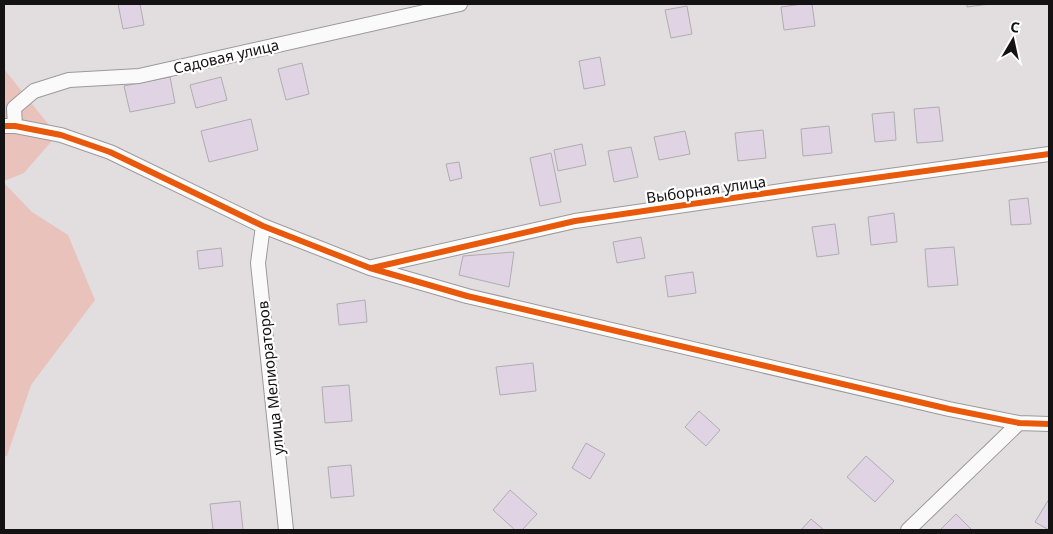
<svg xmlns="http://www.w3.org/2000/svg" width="1053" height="534" font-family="'Noto Sans',sans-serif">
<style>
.green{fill:#e9c2bc}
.building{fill:#e0d3e3;stroke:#afadaf}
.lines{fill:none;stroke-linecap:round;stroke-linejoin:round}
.street-casing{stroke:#9c999b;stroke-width:16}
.street{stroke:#fbfafa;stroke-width:14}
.cycleway-casing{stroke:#fff;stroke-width:9}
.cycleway{stroke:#e8590c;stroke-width:6}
.labels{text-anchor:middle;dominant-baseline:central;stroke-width:4.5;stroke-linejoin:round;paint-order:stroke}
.street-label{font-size:15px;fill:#151214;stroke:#fff}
</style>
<rect width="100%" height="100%" fill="#e2dee0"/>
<!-- green -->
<path class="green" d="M 4,69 L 57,135 L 24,173 L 4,181 Z
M 4,183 L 32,212 L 68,235 L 95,300 L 31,385 L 7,456 L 4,457 Z"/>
<!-- building -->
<path class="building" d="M 118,4 L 140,4 L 144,25 L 123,29 Z
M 802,4 L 812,4 L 815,26 L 784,30 L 781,7 Z
M 967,4 L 990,4 L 967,7 Z
M 687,6 L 692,34 L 671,38 L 665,10 Z
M 600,57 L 605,85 L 584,89 L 579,61 Z
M 302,63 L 309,94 L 286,100 L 278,69 Z
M 170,77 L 175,103 L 130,112 L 124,86 Z
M 221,77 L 227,100 L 196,108 L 190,85 Z
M 939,107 L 943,141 L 917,143 L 914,109 Z
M 894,112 L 896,140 L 875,142 L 872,114 Z
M 251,119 L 258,150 L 209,162 L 201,131 Z
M 829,126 L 832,153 L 803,156 L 801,129 Z
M 763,130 L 766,158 L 738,161 L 735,133 Z
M 685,131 L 690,154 L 659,160 L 654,137 Z
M 582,144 L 586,165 L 558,171 L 554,150 Z
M 631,147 L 638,177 L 614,182 L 608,151 Z
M 551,153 L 561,202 L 540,206 L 530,158 Z
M 459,162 L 462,178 L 450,181 L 446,164 Z
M 1028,198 L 1031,224 L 1011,225 L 1009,200 Z
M 894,213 L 897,242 L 871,245 L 868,217 Z
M 835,224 L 839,254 L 817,257 L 812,227 Z
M 641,237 L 645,258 L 617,263 L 613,242 Z
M 954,247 L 958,285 L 928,287 L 925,249 Z
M 221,248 L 223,266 L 199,269 L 197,251 Z
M 514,252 L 509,287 L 459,275 L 463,256 Z
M 693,272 L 696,293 L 668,297 L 665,276 Z
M 365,300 L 367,322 L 339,325 L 337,304 Z
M 533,363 L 536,391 L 500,395 L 496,367 Z
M 349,385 L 352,421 L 325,423 L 322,387 Z
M 699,411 L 720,430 L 706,446 L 685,427 Z
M 586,443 L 605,454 L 590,479 L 572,468 Z
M 866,456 L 894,481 L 875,502 L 847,477 Z
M 351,465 L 354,496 L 331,498 L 328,467 Z
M 510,490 L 537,514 L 522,530 L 515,530 L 493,510 Z
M 1049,499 L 1049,530 L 1035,522 Z
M 240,501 L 243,530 L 213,530 L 210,504 Z
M 956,514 L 972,530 L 940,530 Z
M 811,519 L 824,530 L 801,530 Z"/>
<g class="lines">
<defs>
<path id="street" d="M 4,126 L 15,126 L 61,135 L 110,152 L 263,226 L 370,268 L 467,296 L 949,409 L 1019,423 L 1049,424
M 15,126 L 14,108 L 34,91 L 69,80 L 139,76 L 460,4
M 263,226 L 258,263 L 286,530
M 372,267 L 575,221 L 802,188 L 1049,154
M 908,530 L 1019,423"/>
</defs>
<!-- street casing -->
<use href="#street" class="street-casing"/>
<!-- street -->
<use href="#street" class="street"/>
<defs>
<path id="cycleway" d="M 4,126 L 15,126 L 61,135 L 110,152 L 263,226 L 370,268 L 467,296 L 949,409 L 1019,423 L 1049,424
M 372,268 L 575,221 L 802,188 L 1049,154"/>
</defs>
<!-- cycleway casing -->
<use href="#cycleway" class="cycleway-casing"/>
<!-- cycleway -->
<use href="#cycleway" class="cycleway"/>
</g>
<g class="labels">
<!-- street labels -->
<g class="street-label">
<text transform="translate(226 56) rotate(-13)">Садовая улица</text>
<text transform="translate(706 189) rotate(-8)">Выборная улица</text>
<text transform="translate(270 378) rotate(-96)">улица Мелиораторов</text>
</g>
</g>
<!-- border -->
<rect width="1053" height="534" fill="none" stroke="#151214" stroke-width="10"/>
<!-- north arrow -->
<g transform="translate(1013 40) rotate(9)" stroke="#ffffff" stroke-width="4" paint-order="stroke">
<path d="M0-4L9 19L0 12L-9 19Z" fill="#151214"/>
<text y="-8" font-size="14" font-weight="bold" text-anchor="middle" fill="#151214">С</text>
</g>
</svg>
